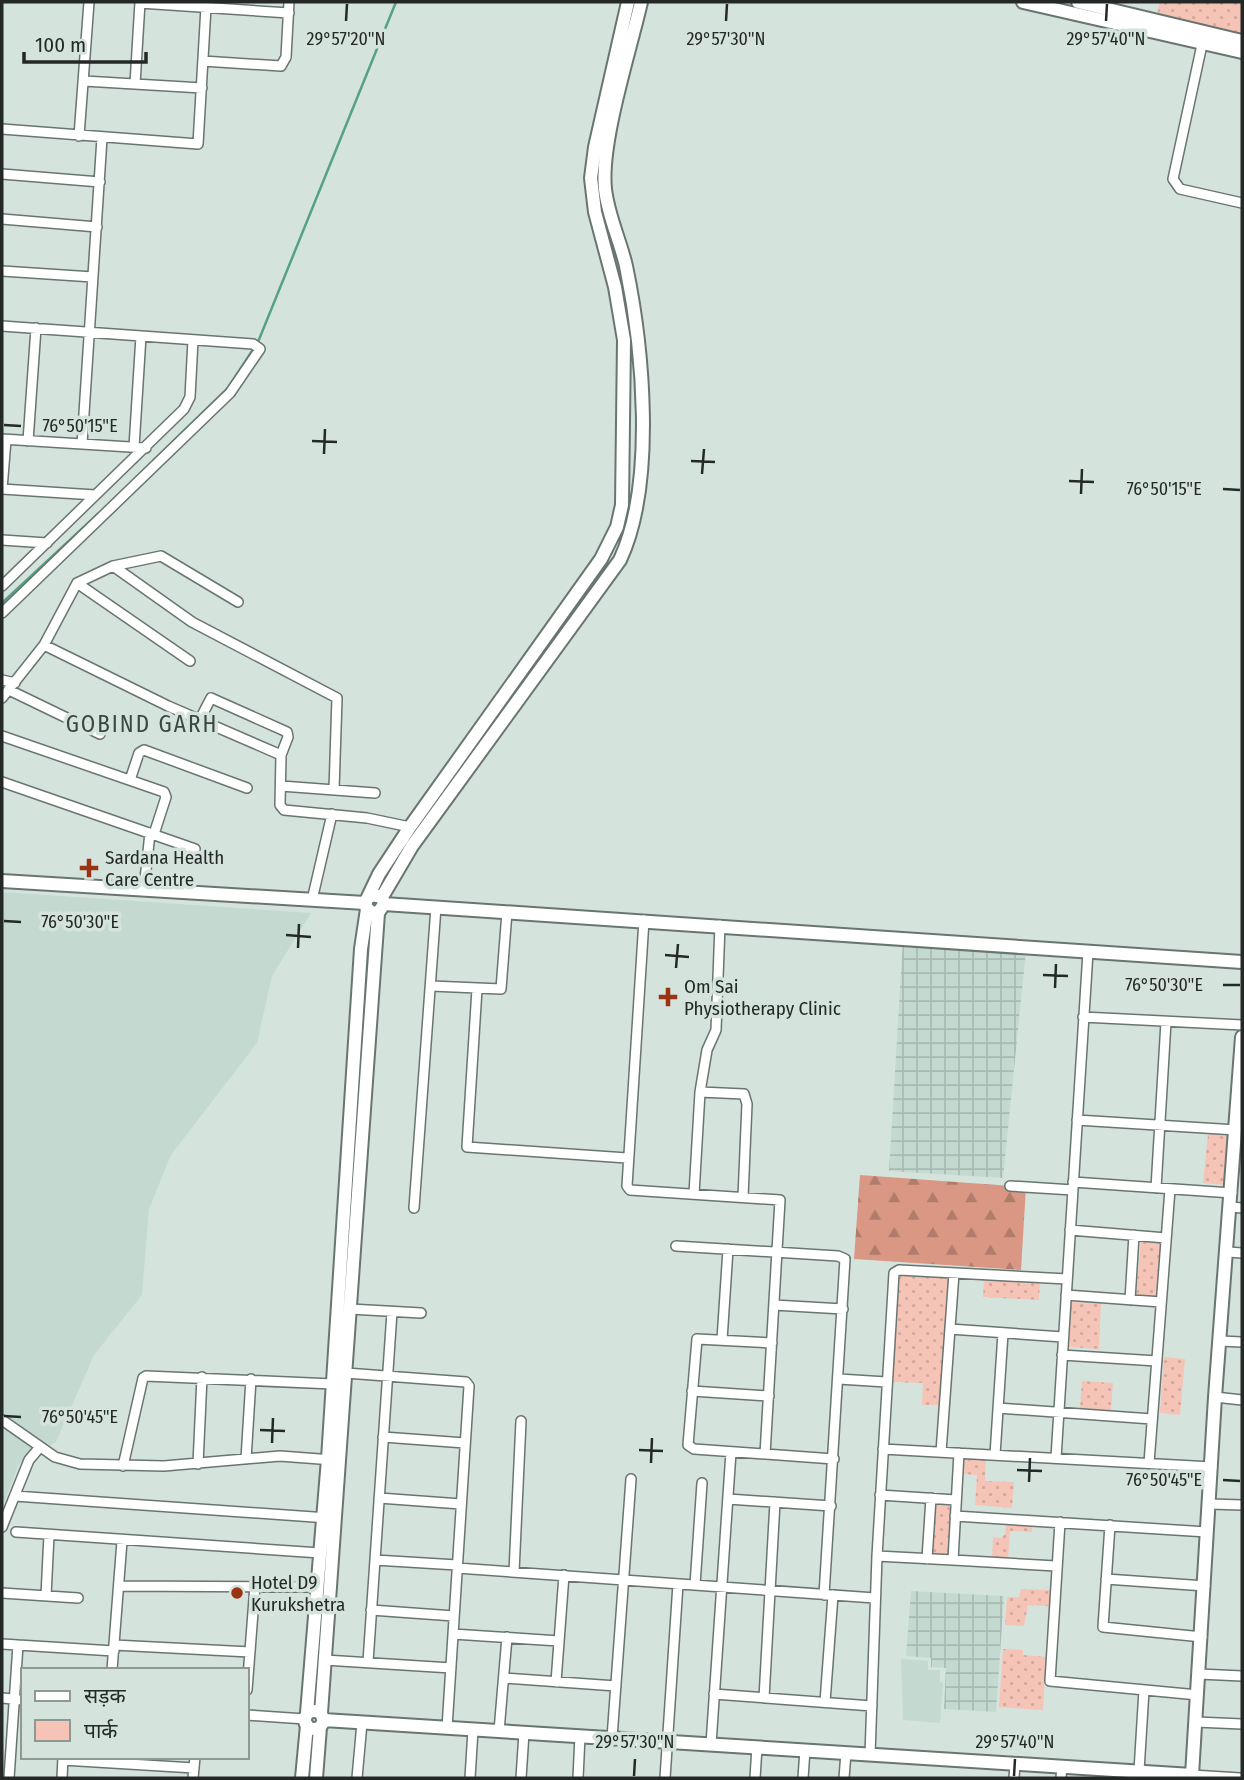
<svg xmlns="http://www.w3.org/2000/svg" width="1244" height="1780" font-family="'Fira Sans Condensed','Noto Sans Devanagari',sans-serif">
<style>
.built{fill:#c4dad1}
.industrial{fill:url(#industrial-grid)}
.green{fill:url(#green-dots)}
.forest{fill:url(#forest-firs)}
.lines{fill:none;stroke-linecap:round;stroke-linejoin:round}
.stream{stroke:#56a186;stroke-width:2.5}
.street-casing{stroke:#697570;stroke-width:12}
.secondary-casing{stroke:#697570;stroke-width:16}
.street{stroke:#fff;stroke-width:9}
.secondary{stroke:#fff;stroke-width:12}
.ticks{fill:none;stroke:#242927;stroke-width:2.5}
.poi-dot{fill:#9a3312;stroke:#d5e3dd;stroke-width:2.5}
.labels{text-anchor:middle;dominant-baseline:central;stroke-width:7;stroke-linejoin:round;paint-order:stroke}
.poi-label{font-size:19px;fill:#242927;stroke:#d5e3dd;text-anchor:start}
.quarter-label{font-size:23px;letter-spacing:2px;fill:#3b4742;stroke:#d5e3dd}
.ticks-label{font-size:18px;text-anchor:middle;fill:#242927;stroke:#d5e3dd;stroke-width:7;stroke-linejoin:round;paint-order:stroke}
</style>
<defs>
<pattern id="industrial-grid" width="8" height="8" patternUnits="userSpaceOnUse" patternTransform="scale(1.75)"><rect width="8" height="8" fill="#c4dad1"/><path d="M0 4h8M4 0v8" fill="none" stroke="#a8bbb3"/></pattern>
<pattern id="green-dots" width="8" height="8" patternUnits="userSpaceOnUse" patternTransform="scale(1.75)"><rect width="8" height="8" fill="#f5c4b6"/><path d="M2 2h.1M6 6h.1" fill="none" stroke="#d2a89c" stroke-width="1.8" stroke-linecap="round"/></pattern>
<pattern id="forest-firs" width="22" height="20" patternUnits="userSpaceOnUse" patternTransform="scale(1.75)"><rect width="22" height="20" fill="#da9884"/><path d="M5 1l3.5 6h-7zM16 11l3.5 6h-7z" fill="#b17c6c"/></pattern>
</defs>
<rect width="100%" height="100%" fill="#d5e3dd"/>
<!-- built -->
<path class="built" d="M 2,892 L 311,913 L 272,976 L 257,1043 L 171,1155 L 149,1209 L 142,1295 L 94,1355 L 56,1442 L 19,1464 L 2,1508 Z
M 901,1659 L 928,1661 L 928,1670 L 940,1670 L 940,1682 L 943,1683 L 940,1723 L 903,1720 Z"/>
<!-- industrial -->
<path class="industrial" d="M 903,939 L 1026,951 L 1003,1178 L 889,1171 Z
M 911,1591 L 1004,1596 L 996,1712 L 944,1709 L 946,1668 L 931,1667 L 931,1658 L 906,1656 Z"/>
<!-- green -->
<path class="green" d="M 1160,2 L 1242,2 L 1242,33 L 1157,14 Z
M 1208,1134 L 1228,1136 L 1225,1185 L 1203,1183 Z
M 1141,1240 L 1161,1241 L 1157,1298 L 1136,1296 Z
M 899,1274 L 950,1276 L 940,1405 L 922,1405 L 923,1383 L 892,1382 Z
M 984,1280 L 1040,1282 L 1039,1300 L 983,1297 Z
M 1071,1302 L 1101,1303 L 1099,1349 L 1068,1347 Z
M 1164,1357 L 1185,1359 L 1180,1415 L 1160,1413 Z
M 1082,1381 L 1113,1383 L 1111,1410 L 1080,1408 Z
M 965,1452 L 986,1453 L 985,1481 L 1014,1482 L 1012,1508 L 975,1505 L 977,1475 L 964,1474 Z
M 935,1497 L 953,1498 L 949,1554 L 932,1553 Z
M 1007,1515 L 1033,1516 L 1032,1532 L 1010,1531 L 1008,1560 L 992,1560 L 993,1537 L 1001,1538 L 1005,1534 Z
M 1021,1589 L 1050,1590 L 1050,1606 L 1028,1605 L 1024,1626 L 1005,1625 L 1007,1597 L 1019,1597 Z
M 1003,1649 L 1023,1650 L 1023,1655 L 1046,1657 L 1043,1710 L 999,1707 Z"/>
<!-- forest -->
<path class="forest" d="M 860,1175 L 1026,1187 L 1021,1270 L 854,1259 Z"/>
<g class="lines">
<!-- stream -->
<path class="stream" d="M 258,342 L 396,2
M 154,460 L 228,388 L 254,348
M 2,603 L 99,513"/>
<defs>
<path id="street" d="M 140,3 L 289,13
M 1203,40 L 1173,179 L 1180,189 L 1242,203
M 203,61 L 281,66 L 286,57 L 289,2
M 84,81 L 202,88
M 135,84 L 140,2
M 2,129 L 198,144 L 206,7
M 79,136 L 89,2
M 2,174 L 100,182
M 2,219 L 97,227
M 2,271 L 93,277
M 2,326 L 253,344 L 260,349 L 230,393 L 2,613
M 2,439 L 146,448
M 28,441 L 36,328
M 82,444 L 102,138
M 134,447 L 141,336
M 2,489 L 95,495
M 2,489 L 6,440
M 2,540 L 47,543
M 113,566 L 192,622 L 337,698 L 334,790
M 77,583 L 190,661
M 2,586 L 184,409 L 190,397 L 193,340
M 44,645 L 168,706 L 281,755
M 2,680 L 15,683
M 9,690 L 100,734
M 2,698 L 44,645 L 77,583 L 113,566 L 161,556 L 238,602
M 199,721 L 211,698 L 287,732 L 288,737 L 281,755 L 280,805 L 284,810 L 367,818 L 410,827
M 2,736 L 164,792 L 166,797 L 154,834
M 130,780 L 139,753 L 144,750 L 247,788
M 2,782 L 195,849
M 281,786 L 375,793
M 144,889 L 150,833
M 312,900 L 332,814
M 644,920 L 627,1186 L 630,1190 L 780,1200 L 765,1454
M 431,986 L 501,989 L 507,912
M 477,989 L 467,1147 L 627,1158
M 1083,1017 L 1242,1025
M 700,1092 L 707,1050 L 716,1030 L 720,925
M 1077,1120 L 1236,1130
M 1073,1182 L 1232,1193
M 1010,1186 L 1073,1190
M 1156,1188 L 1166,1022
M 694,1194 L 700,1092 L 744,1094 L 747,1104 L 743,1197
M 1231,1207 L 1242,1208
M 414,1208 L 436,907
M 1070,1230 L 1166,1238
M 676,1246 L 838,1256 L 845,1259 L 824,1595
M 1228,1252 L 1242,1253
M 1066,1295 L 1161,1302
M 1130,1300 L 1134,1235
M 774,1305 L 843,1309
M 350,1309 L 421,1313
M 950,1329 L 1063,1337
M 722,1340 L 728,1249
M 1220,1341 L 1242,1342
M 772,1343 L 697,1339 L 688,1445 L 694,1449 L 834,1459
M 1062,1355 L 1157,1361
M 346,1373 L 466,1382 L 469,1386 L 447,1728
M 839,1379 L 886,1382
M 692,1391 L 769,1396
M 1215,1397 L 1242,1400
M 998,1408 L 1152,1419
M 2,1420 L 55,1457 L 80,1464 L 164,1466 L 280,1456 L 333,1460
M 383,1437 L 465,1443
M 883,1449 L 1212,1467
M 941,1452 L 954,1273
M 995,1455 L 1003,1333
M 1056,1458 L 1088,952
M 246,1459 L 251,1379
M 1149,1463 L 1170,1189
M 198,1464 L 202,1377
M 123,1466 L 143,1378 L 146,1376 L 333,1384
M 880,1495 L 956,1500
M 15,1496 L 328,1518
M 379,1498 L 461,1504
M 728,1499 L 831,1506
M 1210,1504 L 1242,1505
M 955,1516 L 1207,1532
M 1060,1522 L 1050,1681 L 1198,1695
M 1110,1525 L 1103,1627 L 1202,1637
M 2,1527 L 29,1460 L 40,1447
M 16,1532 L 320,1553
M 877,1556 L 953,1560 L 959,1453
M 927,1559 L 931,1498
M 375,1560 L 457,1565
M 953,1560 L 1056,1566
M 457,1568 L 875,1598
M 514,1572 L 521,1421
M 1106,1579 L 1205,1586
M 695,1585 L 702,1483
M 119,1586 L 317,1587
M 2,1593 L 78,1598
M 46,1596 L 49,1535
M 371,1610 L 454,1616
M 453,1634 L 559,1641
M 2,1644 L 114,1651
M 114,1645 L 250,1652
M 325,1660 L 451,1668
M 368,1662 L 392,1312
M 112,1670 L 122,1541
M 1199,1674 L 1242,1676
M 504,1678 L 616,1686
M 556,1682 L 564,1575
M 247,1690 L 255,1586
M 714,1694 L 872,1706
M 2,1698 L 23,1700
M 764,1698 L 775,1502
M 825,1702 L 833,1595
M 247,1715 L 305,1719
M 1196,1722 L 1242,1724
M 499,1731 L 507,1637
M 612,1738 L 631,1479
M 711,1744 L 731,1452
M 870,1755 L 877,1556 L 894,1273 L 899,1270 L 1067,1279
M 63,1760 L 194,1768
M 1139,1771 L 1144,1690
M 9,1778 L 18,1645
M 62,1778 L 63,1757
M 193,1778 L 195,1757
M 357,1778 L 362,1723
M 470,1778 L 473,1730
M 521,1778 L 524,1733
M 578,1778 L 580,1736
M 665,1778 L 678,1584
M 755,1778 L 757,1747
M 803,1778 L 805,1750
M 844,1778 L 846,1753
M 1014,1778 L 1015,1763
M 1061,1778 L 1062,1766
M 1192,1778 L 1192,1775 L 1240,1778"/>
<path id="secondary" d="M 1023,2 L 1242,52
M 1078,2 L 1242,41
M 2,881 L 365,903
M 368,897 L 379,874 L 410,827 L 601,559 L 617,527 L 622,505 L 624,340 L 615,287 L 595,212 L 591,178 L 595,147 L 628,2
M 382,897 L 412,846 L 620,560 C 656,483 643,348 626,266 C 620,240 608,216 605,189 C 600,142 630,51 641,2
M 384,904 L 1242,962
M305 1720a9 9 0 1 1 18 0a9 9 0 1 1-18 0Z
M 307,1713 L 328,1459 L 361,949 L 367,909
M 321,1713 L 378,913 L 384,904 L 382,897 L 372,895 L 366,900 L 366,907 L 371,912 L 378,913
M 324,1720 L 1192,1775 L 1215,1397 L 1242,1037
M 302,1778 L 307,1725
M 316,1778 L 320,1727"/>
</defs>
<!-- street casing -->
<use href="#street" class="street-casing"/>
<!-- secondary casing -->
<use href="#secondary" class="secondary-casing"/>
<!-- street -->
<use href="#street" class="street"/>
<!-- secondary -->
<use href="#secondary" class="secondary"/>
</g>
<!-- ticks -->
<path class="ticks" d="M 346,21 L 347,4M 726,21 L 727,4M 1106,21 L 1107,4M 4,425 L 21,426M 312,441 L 337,442M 324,454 L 325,429M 691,461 L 715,462M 702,474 L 704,449M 1069,481 L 1094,482M 1223,489 L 1240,490M 1081,494 L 1082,469M 4,921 L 21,922M 286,935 L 311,937M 298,948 L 299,924M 665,955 L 689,957M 676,968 L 678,944M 1043,975 L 1068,976M 1223,985 L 1240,985M 1055,988 L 1056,964M 4,1416 L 21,1417M 260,1430 L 285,1431M 272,1443 L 273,1418M 639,1450 L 663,1451M 651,1463 L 652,1438M 1017,1470 L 1042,1471M 1223,1480 L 1240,1481M 1029,1482 L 1030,1458M 634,1776 L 635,1759M 1014,1776 L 1015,1759"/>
<!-- markers -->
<g class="poi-dot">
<path d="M85.5 857.5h7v7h7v7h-7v7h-7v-7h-7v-7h7z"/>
<path d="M664.5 986.5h7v7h7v7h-7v7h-7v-7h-7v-7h7z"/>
<circle cx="237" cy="1593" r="7"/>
</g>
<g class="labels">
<!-- poi labels -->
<g class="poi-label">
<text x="105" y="857">Sardana Health<tspan x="105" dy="22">Care Centre</tspan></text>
<text x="684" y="986">Om Sai<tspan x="684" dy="22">Physiotherapy Clinic</tspan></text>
<text x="251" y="1582">Hotel D9<tspan x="251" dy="22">Kurukshetra</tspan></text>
</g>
<!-- quarter labels -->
<g class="quarter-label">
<text x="142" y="724">GOBIND GARH</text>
</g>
</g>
<g class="ticks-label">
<text x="346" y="45">29°57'20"N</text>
<text x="726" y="45">29°57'30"N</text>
<text x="1106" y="45">29°57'40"N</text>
<text x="80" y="432">76°50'15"E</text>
<text x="1164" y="495">76°50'15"E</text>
<text x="80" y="928">76°50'30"E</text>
<text x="1164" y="991">76°50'30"E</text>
<text x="80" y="1423">76°50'45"E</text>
<text x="1164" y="1486">76°50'45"E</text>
<text x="635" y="1748">29°57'30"N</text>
<text x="1015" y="1748">29°57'40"N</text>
</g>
<!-- border -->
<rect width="1244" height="1780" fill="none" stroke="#242927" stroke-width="7"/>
<!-- legend -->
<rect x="21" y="1668" width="228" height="91" fill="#d5e3dd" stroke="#8e9994" stroke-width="2"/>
<rect x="35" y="1691" width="35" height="10" fill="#ffffff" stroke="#8e9994" stroke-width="2"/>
<text x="84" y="1703" font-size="21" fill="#242927">सड़क</text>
<rect x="35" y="1720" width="35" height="21" fill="#f5c4b6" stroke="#8e9994" stroke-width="2"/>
<text x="84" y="1738" font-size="21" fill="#242927">पार्क</text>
<!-- scale -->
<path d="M24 52v10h122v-10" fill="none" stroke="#242927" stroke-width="3.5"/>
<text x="35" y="52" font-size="21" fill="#242927" stroke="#d5e3dd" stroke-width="5" paint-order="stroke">100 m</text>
</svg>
